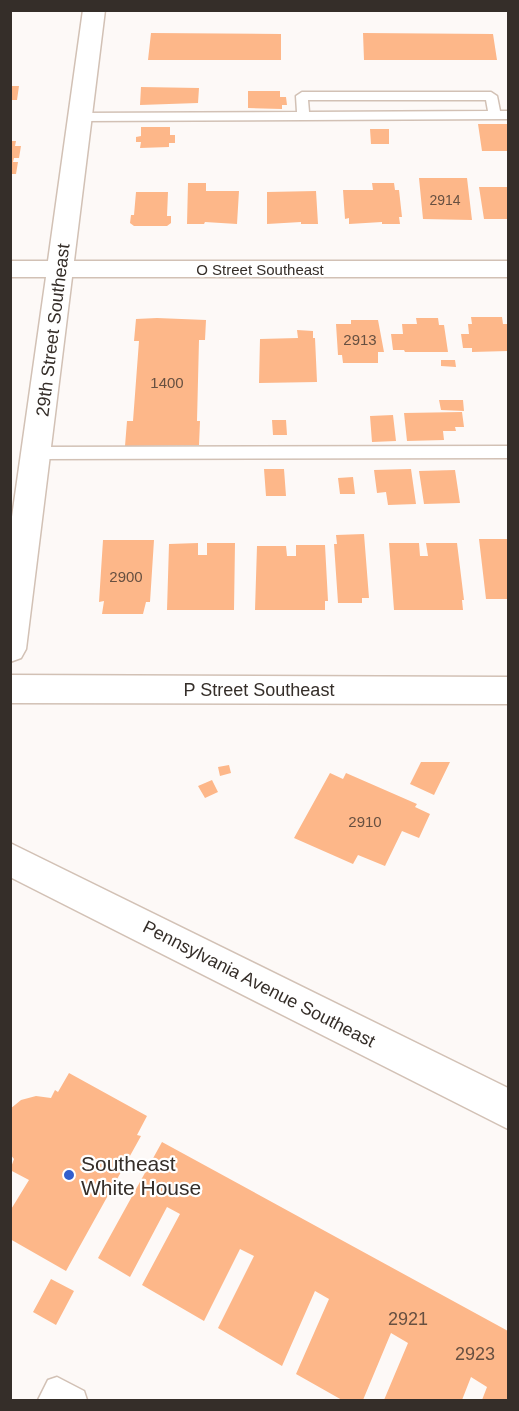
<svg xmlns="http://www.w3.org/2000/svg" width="519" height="1411" font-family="Arial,sans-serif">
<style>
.building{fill:#fdb789}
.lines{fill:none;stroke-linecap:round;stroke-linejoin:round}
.lane-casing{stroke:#d2c1b5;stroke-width:3}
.street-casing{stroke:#d2c1b5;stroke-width:3}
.highway-casing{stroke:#d2c1b5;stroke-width:3}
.lane{fill:#fff;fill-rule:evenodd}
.street{fill:#fff;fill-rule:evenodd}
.highway{fill:#fff;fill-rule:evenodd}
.poi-dot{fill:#325ecd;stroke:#fff;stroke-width:2}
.labels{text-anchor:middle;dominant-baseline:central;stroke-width:4.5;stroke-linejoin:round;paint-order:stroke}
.far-number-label{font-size:14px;fill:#675041}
.far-street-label{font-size:15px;fill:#352e29;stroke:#fff}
.number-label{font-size:15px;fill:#675041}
.street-label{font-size:18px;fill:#352e29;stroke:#fff}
.near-number-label{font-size:18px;fill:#675041}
.near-poi-label{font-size:21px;fill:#352e29;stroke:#fff;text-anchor:start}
</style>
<rect width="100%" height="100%" fill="#fdf9f7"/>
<!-- building -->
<path class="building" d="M 151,33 L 281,34 L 281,60 L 148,60 Z
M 363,33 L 493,34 L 497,60 L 364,60 Z
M 10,86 L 19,86 L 17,100 L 10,100 Z
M 141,87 L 199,88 L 198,103 L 140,105 Z
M 248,91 L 280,91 L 280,97 L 286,97 L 287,105 L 282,105 L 282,109 L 248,108 Z
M 478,124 L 508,124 L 508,151 L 482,151 Z
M 141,127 L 170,127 L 170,135 L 175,135 L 175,143 L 169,143 L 169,147 L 140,148 L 141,142 L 136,142 L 136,137 L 141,136 Z
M 370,129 L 389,129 L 389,144 L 371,144 Z
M 10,141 L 16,141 L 15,146 L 21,146 L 19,158 L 14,158 L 13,162 L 18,162 L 16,174 L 10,174 Z
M 419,178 L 467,178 L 472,220 L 423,219 Z
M 188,183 L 206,183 L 206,191 L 239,191 L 237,224 L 205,222 L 204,224 L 187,224 Z
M 372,183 L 394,183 L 395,190 L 399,190 L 402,217 L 399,217 L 400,224 L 382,224 L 382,222 L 349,224 L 349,218 L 345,219 L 343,190 L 373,190 Z
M 479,187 L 508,187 L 508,219 L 484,219 Z
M 316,191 L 318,224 L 301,224 L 301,222 L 267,224 L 267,192 Z
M 136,192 L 168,192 L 167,216 L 171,216 L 171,223 L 167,226 L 134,226 L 130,223 L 131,215 L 134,215 Z
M 471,317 L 502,317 L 503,324 L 508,324 L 508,351 L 472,352 L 472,348 L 463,348 L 461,334 L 469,334 L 468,324 L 472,324 Z
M 157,318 L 206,320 L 205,340 L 199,340 L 197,421 L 200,421 L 199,445 L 125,446 L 127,421 L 133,421 L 139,341 L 134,341 L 136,319 Z
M 416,318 L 438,318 L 439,325 L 444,325 L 448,352 L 405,352 L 404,350 L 393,350 L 391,334 L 403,334 L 402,324 L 417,324 Z
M 351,320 L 378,320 L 384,352 L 378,352 L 378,363 L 343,363 L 342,355 L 338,355 L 336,324 L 351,324 Z
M 297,330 L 313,331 L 313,338 L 315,338 L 317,382 L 259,383 L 260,339 L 298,338 Z
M 441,360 L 455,360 L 456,367 L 441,366 Z
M 439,400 L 463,400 L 464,411 L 441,410 Z
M 462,412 L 464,427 L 455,427 L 456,431 L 443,431 L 444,440 L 407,441 L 404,413 Z
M 393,415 L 396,441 L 372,442 L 370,416 Z
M 272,420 L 286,420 L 287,435 L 273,435 Z
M 264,469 L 284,469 L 286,496 L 266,496 Z
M 411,469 L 416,504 L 388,505 L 386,492 L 377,493 L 374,470 Z
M 455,470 L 460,503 L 424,504 L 419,471 Z
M 353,477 L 355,494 L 340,494 L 338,478 Z
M 364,534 L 369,598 L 362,598 L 362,603 L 338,603 L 334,544 L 337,544 L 336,535 Z
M 479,539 L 508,539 L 508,599 L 486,599 Z
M 103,540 L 154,540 L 150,602 L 146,602 L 143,614 L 102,614 L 104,601 L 99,602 Z
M 198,543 L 198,555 L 207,555 L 207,543 L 235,543 L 234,610 L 167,610 L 169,544 Z
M 389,543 L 419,543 L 420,556 L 428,556 L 426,543 L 457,543 L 464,600 L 462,600 L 463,610 L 394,610 Z
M 296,545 L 325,545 L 328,601 L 325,601 L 325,610 L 255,610 L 257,546 L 286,546 L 287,556 L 296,556 Z
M 421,762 L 450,762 L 434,795 L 410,784 Z
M 229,765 L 231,773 L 220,776 L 218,767 Z
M 330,773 L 343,779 L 346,773 L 417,804 L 415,807 L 430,814 L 419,838 L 402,831 L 385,866 L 358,855 L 353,864 L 294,838 Z
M 212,780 L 218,792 L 205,798 L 198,786 Z
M 69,1073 L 147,1116 L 137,1135 L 141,1136 L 66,1271 L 10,1239 L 10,1211 L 29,1180 L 10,1170 L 14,1159 L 10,1154 L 10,1109 L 21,1100 L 36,1096 L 51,1098 L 55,1090 L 58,1092 Z
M 162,1142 L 508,1331 L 508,1400 L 482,1400 L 487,1387 L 471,1377 L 462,1400 L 384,1400 L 408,1343 L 391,1333 L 363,1400 L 342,1400 L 296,1374 L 329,1299 L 315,1291 L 282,1366 L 218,1328 L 254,1256 L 240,1249 L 204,1321 L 142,1285 L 180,1214 L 167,1207 L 130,1277 L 98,1258 Z
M 51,1279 L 74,1291 L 56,1325 L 33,1312 Z"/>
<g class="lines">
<defs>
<path id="lane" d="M 302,92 L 491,92 L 497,96 L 500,111 L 508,111 L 508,119 L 80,121 L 74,117 L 80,113 L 297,112 L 296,96 ZM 308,100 L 486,100 L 488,111 L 309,112 Z
M 508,446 L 508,458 L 37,459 L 31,457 L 29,453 L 31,449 L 37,447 Z
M 57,1377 L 84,1391 L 87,1400 L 38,1400 L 48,1380 Z"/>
<path id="street" d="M 83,10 L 105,10 L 74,261 L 508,261 L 508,277 L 72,277 L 26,649 L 21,658 L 10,662 L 10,531 L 46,277 L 10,277 L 10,261 L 48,261 Z
M 10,675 L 508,677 L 508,704 L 10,703 Z"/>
<path id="highway" d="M 10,843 L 508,1088 L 508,1129 L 10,877 Z"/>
</defs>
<!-- lane casing -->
<use href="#lane" class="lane-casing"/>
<!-- street casing -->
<use href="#street" class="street-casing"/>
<!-- highway casing -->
<use href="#highway" class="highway-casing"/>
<!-- lane -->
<use href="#lane" class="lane"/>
<!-- street -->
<use href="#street" class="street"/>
<!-- highway -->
<use href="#highway" class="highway"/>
</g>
<!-- markers -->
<circle class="poi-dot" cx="69" cy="1175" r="6"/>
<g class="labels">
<!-- far-number labels -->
<g class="far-number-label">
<text x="445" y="200">2914</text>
</g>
<!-- far-street labels -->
<g class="far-street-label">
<text x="260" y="269">O Street Southeast</text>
</g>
<!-- number labels -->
<g class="number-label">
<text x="360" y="339">2913</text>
<text x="167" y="382">1400</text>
<text x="126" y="576">2900</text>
<text x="365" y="821">2910</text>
</g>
<!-- street labels -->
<g class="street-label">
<text transform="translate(53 330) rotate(-83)">29th Street Southeast</text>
<text x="259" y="690">P Street Southeast</text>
<text transform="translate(259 984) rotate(27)">Pennsylvania Avenue Southeast</text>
</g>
<!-- near-number labels -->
<g class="near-number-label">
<text x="408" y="1319">2921</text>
<text x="475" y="1354">2923</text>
</g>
<!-- near-poi labels -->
<g class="near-poi-label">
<text x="81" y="1163">Southeast<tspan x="81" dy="24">White House</tspan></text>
</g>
</g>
<!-- border -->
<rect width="519" height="1411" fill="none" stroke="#352e29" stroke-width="24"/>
</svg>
